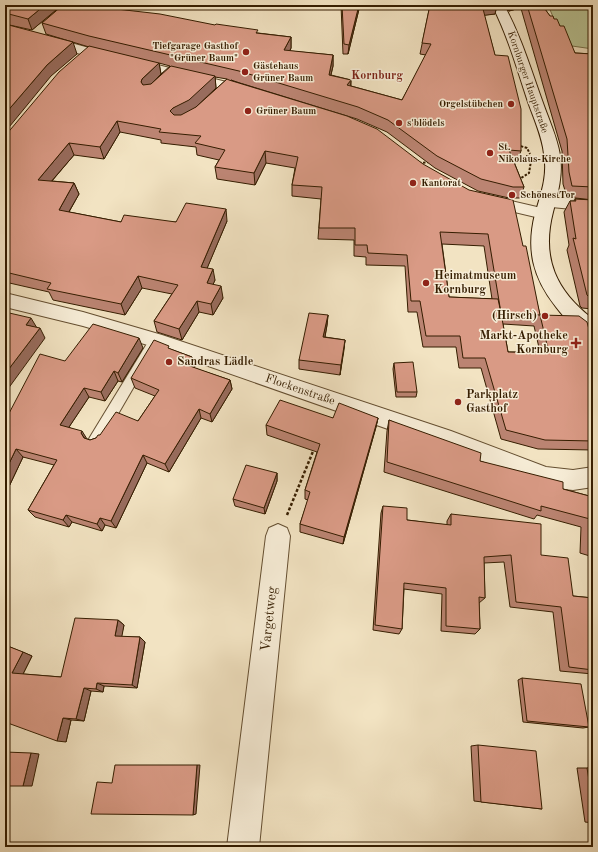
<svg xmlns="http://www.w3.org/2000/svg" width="598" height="852" font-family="'Old Standard TT',serif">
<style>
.green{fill:#b9c494;stroke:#77704a}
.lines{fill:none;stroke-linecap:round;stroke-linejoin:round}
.lane-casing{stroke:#644e30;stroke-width:2}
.street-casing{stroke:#644e30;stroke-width:2}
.secondary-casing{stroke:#351d00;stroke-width:2}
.path-far1{stroke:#351d00;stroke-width:2;stroke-dasharray:2.5 1.5;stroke-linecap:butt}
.path{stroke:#351d00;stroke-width:2.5;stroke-dasharray:3 2;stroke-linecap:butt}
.lane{fill:#f7edd7;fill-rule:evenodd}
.street{fill:#f7edd7;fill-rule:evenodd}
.secondary{fill:#f7edd7;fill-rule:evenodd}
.wall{fill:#bb8472;stroke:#351d00;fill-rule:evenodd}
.shaded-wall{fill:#986c5d;stroke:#351d00}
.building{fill:#d99a85;stroke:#351d00;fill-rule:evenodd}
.poi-dot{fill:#8f2418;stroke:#f7edd7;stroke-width:1.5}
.labels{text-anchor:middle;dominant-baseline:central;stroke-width:3;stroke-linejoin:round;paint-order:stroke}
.far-poi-label{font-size:10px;font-weight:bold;fill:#351d00;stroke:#f7edd7;text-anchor:start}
.far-street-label{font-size:10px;fill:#351d00;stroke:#f7edd7}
.far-quarter-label{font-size:12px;font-weight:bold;fill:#7a1f14;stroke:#f7edd7}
.poi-label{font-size:12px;font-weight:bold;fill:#351d00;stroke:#f7edd7;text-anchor:start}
.street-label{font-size:12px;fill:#351d00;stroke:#f7edd7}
.near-street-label{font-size:14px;fill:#351d00;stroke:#f7edd7}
</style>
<rect width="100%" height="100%" fill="#f2e3c2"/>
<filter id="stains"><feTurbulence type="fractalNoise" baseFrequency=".005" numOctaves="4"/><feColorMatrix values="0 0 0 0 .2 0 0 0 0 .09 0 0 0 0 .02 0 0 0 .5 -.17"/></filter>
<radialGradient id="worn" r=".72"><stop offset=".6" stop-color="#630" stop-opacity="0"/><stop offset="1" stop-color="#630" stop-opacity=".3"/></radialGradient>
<!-- green -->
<path class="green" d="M 548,5 L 593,5 L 593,49 L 565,45 Z"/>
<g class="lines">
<defs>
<path id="lane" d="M 155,335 L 159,337 L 161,340 L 100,445 L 95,447 L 90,445 L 88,441 L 90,437 L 151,337 Z"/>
<path id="street" d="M 5,25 L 93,49 L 255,89 L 257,92 L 255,95 L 250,96 L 84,55 L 5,33 Z
M 486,195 L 550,210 L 552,214 L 550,218 L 544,219 L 480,204 L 478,200 L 480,196 Z
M 547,197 L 593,201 L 593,211 L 541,206 L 539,202 L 541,198 Z
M 5,293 L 83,312 L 162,335 L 451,431 L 546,467 L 573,470 L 593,467 L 593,487 L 573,490 L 546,487 L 445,449 L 151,346 L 83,326 L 5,307 Z
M 278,524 L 287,528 L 290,536 L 259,847 L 227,847 L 266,536 L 269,528 Z"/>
<path id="secondary" d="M 492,5 L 504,5 C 521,36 531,70 543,103 C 549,120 557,137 560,155 C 563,174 558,193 553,212 C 541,258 556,291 593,319 L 593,337 C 579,333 565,319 556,307 C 533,278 526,250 535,214 C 541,194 548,175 544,154 C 542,136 534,119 528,102 C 517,69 508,36 492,5 Z"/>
</defs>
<!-- lane casing -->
<use href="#lane" class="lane-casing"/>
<!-- street casing -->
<use href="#street" class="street-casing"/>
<!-- secondary casing -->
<use href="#secondary" class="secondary-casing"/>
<!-- path-far1 -->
<path class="path-far1" d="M 517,145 L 527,148 L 530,154
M 526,156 L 531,157
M 419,163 L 430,162
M 518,180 L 529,173 L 531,161"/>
<!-- path -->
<path class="path" d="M 287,515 L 314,449"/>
<!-- lane -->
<use href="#lane" class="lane"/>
<!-- street -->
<use href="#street" class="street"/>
<!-- secondary -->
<use href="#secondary" class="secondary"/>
</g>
<!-- wall -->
<path class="wall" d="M 5,5 L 62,5 L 32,30 L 5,24 Z
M 63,5 L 115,5 L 112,8 L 258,33 L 291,37 L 291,48 L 290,51 L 333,55 L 333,66 L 331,75 L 351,80 L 351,86 L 402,100 L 426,55 L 420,54 L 430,5 L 497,5 L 495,14 L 484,15 L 521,151 L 516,163 L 514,162 L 524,187 L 520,198 L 509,198 L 478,191 L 435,168 L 387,132 L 357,119 L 240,83 L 231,80 L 523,246 L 540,315 L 593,344 L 593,450 L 538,449 L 501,439 L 481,368 L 459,368 L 456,347 L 423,347 L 417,312 L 408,312 L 405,266 L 366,265 L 366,257 L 354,256 L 354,240 L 318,239 L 321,199 L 292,196 L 292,185 L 295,168 L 266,163 L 255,185 L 217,179 L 215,167 L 219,160 L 197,155 L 196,147 L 161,143 L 161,140 L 120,132 L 104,159 L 74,155 L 52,181 L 74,183 L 79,194 L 69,212 L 121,222 L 176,222 L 227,221 L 207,268 L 215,280 L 213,284 L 223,298 L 213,315 L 199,312 L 182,340 L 157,332 L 154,321 L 172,294 L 142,288 L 125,315 L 53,300 L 49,292 L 5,282 L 5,136 L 89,47 L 46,34 L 42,23 ZM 159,63 L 170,66 L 161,74 ZM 215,77 L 227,79 L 196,107 L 216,88 ZM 442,244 L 484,246 L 492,299 L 449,297 ZM 503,324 L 534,326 L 540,352 L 508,352 Z
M 341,5 L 360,5 L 348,54 L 343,54 Z
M 505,5 L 542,5 L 550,16 L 554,19 L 560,26 L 575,53 L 593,54 L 593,200 L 567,197 L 563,184 L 562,151 L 520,5 L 520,8 L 509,11 Z
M 575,199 L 593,200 L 593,309 L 582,308 L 580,306 L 567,250 L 569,245 L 564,212 L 570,201 L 574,201 Z
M 328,315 L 327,325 L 325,337 L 345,340 L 340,375 L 299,369 L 299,360 Z
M 143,348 L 122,382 L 118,381 L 105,401 L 89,397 L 69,427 L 87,439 L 90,440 L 96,438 L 100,435 L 138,421 L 155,396 L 135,388 L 131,378 L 170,349 L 192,357 L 195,366 L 194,368 L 230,380 L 232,389 L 212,422 L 201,418 L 169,472 L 147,463 L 116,528 L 105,525 L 102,531 L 72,522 L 69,527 L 35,517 L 28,510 L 54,465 L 23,457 L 5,495 L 5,421 L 65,361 Z
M 394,363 L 417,392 L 416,397 L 396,397 L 393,369 Z
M 333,418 L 378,418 L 376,427 L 343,544 L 300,532 L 300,524 L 308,500 L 305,499 L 305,490 L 317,452 L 267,435 L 266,425 Z
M 389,420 L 480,461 L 563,489 L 593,497 L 593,557 L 580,553 L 581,527 L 537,515 L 534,519 L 384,472 L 387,431 Z
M 277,473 L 277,481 L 265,514 L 235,506 L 233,499 Z
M 383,506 L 407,520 L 447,525 L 447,521 L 451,514 L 541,555 L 573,596 L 593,598 L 593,674 L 560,671 L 553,612 L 510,607 L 504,562 L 484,563 L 485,598 L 479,603 L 480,629 L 475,634 L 441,631 L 442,594 L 404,589 L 402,629 L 399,634 L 373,630 L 381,513 Z
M 118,620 L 124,625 L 121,637 L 140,637 L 145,642 L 137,688 L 104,686 L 103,692 L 91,691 L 84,721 L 71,720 L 66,742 L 5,645 L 32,656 L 23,674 L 61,677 Z
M 522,678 L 589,727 L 583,728 L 523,722 L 518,680 Z
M 478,745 L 542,809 L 474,801 L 471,746 Z
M 577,768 L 593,768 L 593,823 L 585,822 Z"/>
<!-- shaded-wall -->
<path class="shaded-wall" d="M 45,5 L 62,5 L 32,30 L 28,19 Z
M 101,5 L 115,5 L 102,18 L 99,7 Z
M 359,5 L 360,5 L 348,54 L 349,45 Z
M 482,5 L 497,5 L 495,14 L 479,16 Z
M 510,5 L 521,5 L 520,8 L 509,11 Z
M 291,37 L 291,48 L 284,62 L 284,50 Z
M 73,42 L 77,54 L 51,76 L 5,132 L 5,114 L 47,65 Z
M 333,55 L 333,66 L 328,86 L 329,75 Z
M 159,63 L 161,74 L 145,90 L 141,82 L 142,79 Z
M 215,76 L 216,88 L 191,112 L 172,123 L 170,111 L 173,108 Z
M 351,80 L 350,91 L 347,85 Z
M 117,121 L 120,132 L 104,159 L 100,147 Z
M 69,143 L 74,155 L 43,191 L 38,180 Z
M 265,151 L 266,163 L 255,185 L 254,173 Z
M 74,183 L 79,194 L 63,222 L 59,210 Z
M 226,209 L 227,221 L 203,278 L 201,267 Z
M 213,269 L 215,280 L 209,294 L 207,283 Z
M 138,276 L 142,288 L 125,315 L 121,304 Z
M 221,286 L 223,298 L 213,315 L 211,304 Z
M 197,301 L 199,312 L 182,340 L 179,329 Z
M 328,315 L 327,325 L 323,347 L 323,337 Z
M 31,318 L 37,328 L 26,325 Z
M 40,328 L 45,338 L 5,393 L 5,374 Z
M 139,338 L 143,348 L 122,382 L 118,373 Z
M 345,340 L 344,350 L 340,375 L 341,365 Z
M 192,357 L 195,366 L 189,374 L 187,365 Z
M 114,371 L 118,381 L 105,401 L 101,392 Z
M 230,380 L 232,389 L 212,422 L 210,414 Z
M 84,388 L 89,397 L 65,433 L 60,425 Z
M 199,409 L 201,418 L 169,472 L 165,464 Z
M 378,418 L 376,427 L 343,544 L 344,537 Z
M 82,431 L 87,439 L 87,442 L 81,433 Z
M 16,449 L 23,457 L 5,495 L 5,472 Z
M 143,455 L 147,463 L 116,528 L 111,521 Z
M 277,473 L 277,481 L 265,514 L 264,508 Z
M 66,515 L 72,522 L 69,527 L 63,520 Z
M 100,518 L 105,525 L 102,531 L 97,524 Z
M 118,620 L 124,625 L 121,641 L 115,636 Z
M 140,637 L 145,642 L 137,688 L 132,685 Z
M 23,652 L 32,656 L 22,676 L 12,673 Z
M 97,683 L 104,686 L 103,692 L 96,689 Z
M 84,688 L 91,691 L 84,721 L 76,719 Z
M 63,718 L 71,720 L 66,742 L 57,741 Z
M 31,753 L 39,754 L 32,786 L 23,786 Z
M 197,765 L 200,765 L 196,814 L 193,815 Z"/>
<!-- building -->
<path class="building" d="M 5,5 L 45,5 L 28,19 L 5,13 Z
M 63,5 L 101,5 L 99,7 L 160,14 L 215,25 L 216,24 L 258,30 L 256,33 L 291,37 L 284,50 L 333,55 L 329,75 L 351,80 L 347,85 L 402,100 L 431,44 L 422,43 L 430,5 L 482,5 L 495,55 L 508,56 L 521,109 L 521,151 L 509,150 L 524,187 L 513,187 L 481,179 L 437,156 L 388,120 L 358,107 L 239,71 L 89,36 L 42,23 Z
M 342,5 L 359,5 L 349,45 L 344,44 Z
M 527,5 L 542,5 L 550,16 L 553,16 L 554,19 L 557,19 L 560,26 L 564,26 L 575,53 L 593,54 L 593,187 L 572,186 L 569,172 L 567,139 Z
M 5,24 L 73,42 L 47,65 L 5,114 Z
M 89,46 L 159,63 L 142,79 L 141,82 L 143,85 L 151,84 L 171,66 L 215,76 L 189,100 L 173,108 L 170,111 L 174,115 L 181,115 L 196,107 L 227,79 L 229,80 L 347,116 L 377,129 L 423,164 L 469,190 L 513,200 L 523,246 L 526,246 L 540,315 L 579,316 L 587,322 L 593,344 L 593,441 L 545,440 L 506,430 L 485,358 L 463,358 L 460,336 L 426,336 L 420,301 L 411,301 L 407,255 L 368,253 L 367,245 L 355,245 L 355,228 L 319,228 L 322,187 L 292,185 L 298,157 L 265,151 L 254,173 L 215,167 L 225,150 L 195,143 L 201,136 L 159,132 L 161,129 L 117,121 L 100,147 L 69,143 L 38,180 L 74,183 L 59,210 L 121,222 L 124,215 L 176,222 L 186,203 L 226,209 L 201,267 L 213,269 L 207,283 L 221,286 L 211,304 L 197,301 L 179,329 L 154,321 L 178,285 L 138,276 L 121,304 L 47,289 L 51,283 L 5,272 L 5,136 L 59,72 ZM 440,232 L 488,234 L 501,313 L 498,299 L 449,297 ZM 501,313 L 540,315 L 549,353 L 508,352 Z
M 575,199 L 593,200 L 593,297 L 589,297 L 587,295 L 573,238 L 576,239 L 570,201 L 576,201 Z
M 5,312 L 31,318 L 26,325 L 40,328 L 5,374 Z
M 309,313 L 328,315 L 323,337 L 345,340 L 341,365 L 299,360 Z
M 93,324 L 139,338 L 118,373 L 114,371 L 101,392 L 84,388 L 60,425 L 82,431 L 81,433 L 84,438 L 90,440 L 96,438 L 98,435 L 100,435 L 116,412 L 138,421 L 159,390 L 131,378 L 154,340 L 169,346 L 168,348 L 192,357 L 187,365 L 230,380 L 210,414 L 199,409 L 165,464 L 143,455 L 111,521 L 100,518 L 97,524 L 66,515 L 63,520 L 28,510 L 57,460 L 16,449 L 5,472 L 5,421 L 40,354 L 65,361 Z
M 413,362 L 417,392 L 397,392 L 394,363 Z
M 280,400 L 333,418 L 339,403 L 378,418 L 344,537 L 300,524 L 310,492 L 305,490 L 320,444 L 266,425 Z
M 389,420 L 481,453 L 480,461 L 563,482 L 563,489 L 593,497 L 593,547 L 590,546 L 590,519 L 541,506 L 541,511 L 387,462 Z
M 246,465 L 277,473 L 264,508 L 233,499 Z
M 383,506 L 407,508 L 407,520 L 451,525 L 451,514 L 541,524 L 541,555 L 568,558 L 573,596 L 593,598 L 593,670 L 569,667 L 561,607 L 516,602 L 511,555 L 484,557 L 485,598 L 479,597 L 480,629 L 446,626 L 446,588 L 404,583 L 402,629 L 375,625 Z
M 75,618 L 118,620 L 115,636 L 140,637 L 132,685 L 97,683 L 96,689 L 84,688 L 76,719 L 63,718 L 57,741 L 5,722 L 5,645 L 23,652 L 12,673 L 61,677 Z
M 522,678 L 581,684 L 589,727 L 527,721 Z
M 478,745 L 536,751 L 542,809 L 481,802 Z
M 5,752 L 31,753 L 23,786 L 5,786 Z
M 115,765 L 197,765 L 193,815 L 91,814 L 97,782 L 112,783 Z
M 587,768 L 593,768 L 593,804 Z"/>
<!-- markers -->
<g class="poi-dot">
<circle cx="246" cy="52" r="4"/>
<circle cx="245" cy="72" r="4"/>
<circle cx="511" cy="104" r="4"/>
<circle cx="248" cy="111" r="4"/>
<circle cx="399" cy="123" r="4"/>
<circle cx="490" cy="153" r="4"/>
<circle cx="413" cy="183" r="4"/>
<circle cx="512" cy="195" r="4"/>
<circle cx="426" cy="283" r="4"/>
<circle cx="545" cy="316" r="4"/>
<path d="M574 337h4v4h4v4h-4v4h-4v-4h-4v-4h4z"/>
<circle cx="169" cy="362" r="4"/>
<circle cx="458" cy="402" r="4"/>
</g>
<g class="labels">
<!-- far-poi labels -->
<g class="far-poi-label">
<text x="238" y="46" text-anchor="end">Tiefgarage Gasthof<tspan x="238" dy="12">"Grüner Baum"</tspan></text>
<text x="253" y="66">Gästehaus<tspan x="253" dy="12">Grüner Baum</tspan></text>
<text x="503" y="104" text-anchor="end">Orgelstübchen</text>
<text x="256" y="111">Grüner Baum</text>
<text x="407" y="123">s'blödels</text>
<text x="498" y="147">St.<tspan x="498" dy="12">Nikolaus-Kirche</tspan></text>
<text x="421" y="183">Kantorat</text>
<text x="520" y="195">Schönes Tor</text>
</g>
<!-- far-street labels -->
<g class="far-street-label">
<text transform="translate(528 82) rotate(71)">Kornburger Hauptstraße</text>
</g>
<!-- far-quarter labels -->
<g class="far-quarter-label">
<text x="377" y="76">Kornburg</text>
</g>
<!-- poi labels -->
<g class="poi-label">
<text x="434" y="276">Heimatmuseum<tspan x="434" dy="14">Kornburg</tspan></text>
<text x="537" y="316" text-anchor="end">(Hirsch)</text>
<text x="568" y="336" text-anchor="end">Markt-Apotheke<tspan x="568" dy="14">Kornburg</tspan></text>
<text x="177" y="362">Sandras Lädle</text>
<text x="466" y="395">Parkplatz<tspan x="466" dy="14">Gasthof</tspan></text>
</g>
<!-- street labels -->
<g class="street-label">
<text transform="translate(300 390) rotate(19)">Flockenstraße</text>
</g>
<!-- near-street labels -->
<g class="near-street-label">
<text transform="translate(269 619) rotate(-84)">Vargetweg</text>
</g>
</g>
<!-- margin -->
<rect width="598" height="852" fill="none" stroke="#f2e3c2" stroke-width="20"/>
<rect x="6" y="6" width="586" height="840" fill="none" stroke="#351d00" stroke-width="2"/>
<rect x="10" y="10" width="578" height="832" fill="none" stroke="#351d00"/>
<rect width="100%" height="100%" filter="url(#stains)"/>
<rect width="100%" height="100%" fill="url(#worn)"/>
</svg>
